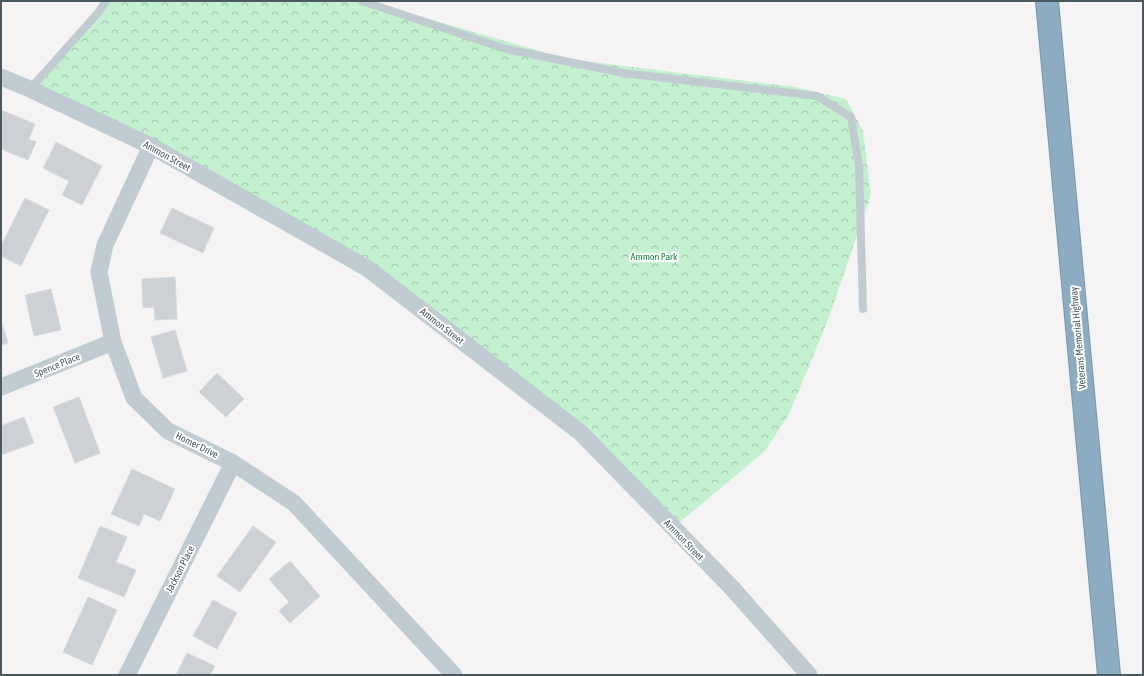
<svg xmlns="http://www.w3.org/2000/svg" width="1144" height="676" font-family="'Asap Condensed',sans-serif">
<style>
.forest{fill:url(#forest-crowns)}
.building{fill:#cdd1d5;stroke:#d7dade}
.lines{fill:none;stroke-linecap:round;stroke-linejoin:round}
.highway-casing{stroke:#7697ad;stroke-width:24}
.lane{stroke:#c1ccd2;stroke-width:8}
.street{stroke:#c1ccd2;stroke-width:17}
.highway{stroke:#8bacc1;stroke-width:22}
.labels{text-anchor:middle;dominant-baseline:central;stroke-width:4;stroke-linejoin:round;paint-order:stroke}
.street-label{font-size:10px;fill:#4a5961;stroke:#fff}
.park-label{font-size:10px;fill:#178641;stroke:#fff}
</style>
<defs>
<pattern id="forest-crowns" width="20" height="18" patternUnits="userSpaceOnUse"><rect width="20" height="18" fill="#c3f1cf"/><path d="M2 6a3 3 0 1 1 6 0M12 15a3 3 0 1 1 6 0" fill="none" stroke="#a0c6ab"/></pattern>
</defs>
<rect width="100%" height="100%" fill="#f5f3f3"/>
<!-- forest -->
<path class="forest" d="M 106,1 L 367,1 L 567,59 L 795,87 L 846,99 L 863,131 L 871,195 L 828,320 L 789,414 L 765,451 L 673,528 L 581,433 L 367,268 L 30,89 Z"/>
<!-- building -->
<path class="building" d="M 1,110 L 35,124 L 29,139 L 36,142 L 28,160 L 1,149 Z
M 56,142 L 102,166 L 82,205 L 62,195 L 69,181 L 43,168 Z
M 25,198 L 49,210 L 21,266 L 1,256 L 1,246 Z
M 172,208 L 214,228 L 203,253 L 160,233 Z
M 175,277 L 177,319 L 155,320 L 154,307 L 143,308 L 142,279 Z
M 51,289 L 61,330 L 34,336 L 25,295 Z
M 1,320 L 8,343 L 1,345 Z
M 175,330 L 187,371 L 163,378 L 151,337 Z
M 217,373 L 244,399 L 226,417 L 199,392 Z
M 79,397 L 100,453 L 75,463 L 53,407 Z
M 24,417 L 34,443 L 1,455 L 1,426 Z
M 132,469 L 175,489 L 160,521 L 144,514 L 139,526 L 111,514 Z
M 100,526 L 127,537 L 116,562 L 136,570 L 124,597 L 78,578 Z
M 253,526 L 276,542 L 240,592 L 217,576 Z
M 290,561 L 320,596 L 290,623 L 279,611 L 289,602 L 269,579 Z
M 88,597 L 117,610 L 92,665 L 63,652 Z
M 213,600 L 237,613 L 217,649 L 193,636 Z
M 187,653 L 215,666 L 210,675 L 176,675 Z"/>
<g class="lines">
<defs>
<path id="highway" d="M 1047,1 L 1109,675"/>
</defs>
<!-- highway casing -->
<use href="#highway" class="highway-casing"/>
<!-- lane -->
<path class="lane" d="M 362,1 L 506,49 L 623,73 L 817,96 L 851,117 L 859,166 L 863,309
M 30,89 L 97,14 L 106,1"/>
<!-- street -->
<path class="street" d="M 1,77 L 30,89 L 151,146 L 367,268 L 581,433 L 733,589 L 809,675
M 151,146 L 105,245 L 99,272 L 113,342 L 134,398 L 168,431 L 233,463 L 294,503 L 454,675
M 1,387 L 113,342
M 127,675 L 233,463"/>
<!-- highway -->
<use href="#highway" class="highway"/>
</g>
<g class="labels">
<!-- street labels -->
<g class="street-label">
<text transform="translate(167 156) rotate(29)">Ammon Street</text>
<text transform="translate(442 326) rotate(38)">Ammon Street</text>
<text transform="translate(1078 338) rotate(-95)">Veterans Memorial Highway</text>
<text transform="translate(57 365) rotate(-22)">Spence Place</text>
<text transform="translate(197 445) rotate(26)">Homer Drive</text>
<text transform="translate(684 540) rotate(46)">Ammon Street</text>
<text transform="translate(180 569) rotate(-63)">Jackson Place</text>
</g>
<!-- park labels -->
<g class="park-label">
<text x="654" y="256">Ammon Park</text>
</g>
</g>
<!-- border -->
<rect width="1144" height="676" fill="none" stroke="#4a5961" stroke-width="4"/>
</svg>
